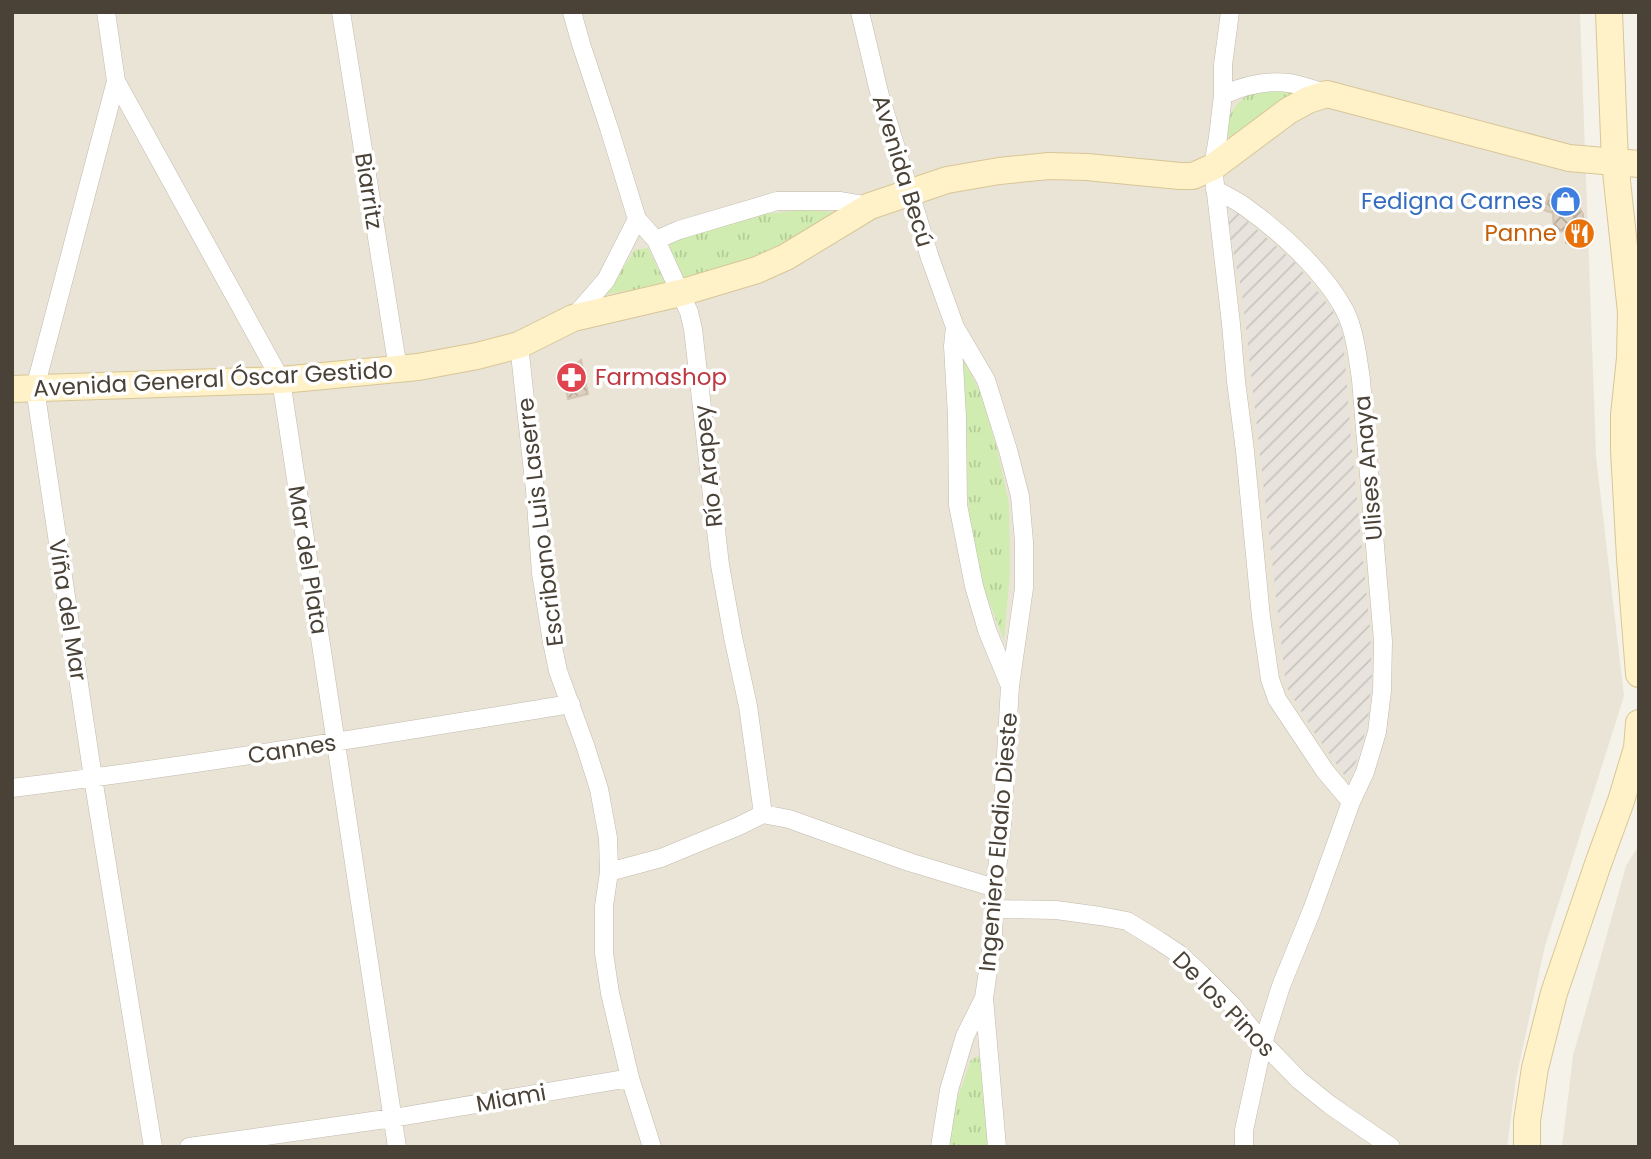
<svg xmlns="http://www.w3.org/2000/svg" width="1651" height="1159" font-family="Poppins,sans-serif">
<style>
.residential{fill:#eae4d7}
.industrial{fill:url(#industrial-furrows)}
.grass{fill:url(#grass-tufts)}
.building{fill:url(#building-cross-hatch);stroke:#d3c5b0;stroke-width:2}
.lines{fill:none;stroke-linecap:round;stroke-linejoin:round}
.street-casing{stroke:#c2baab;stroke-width:19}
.secondary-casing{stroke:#d8c696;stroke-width:28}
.street{stroke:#fff;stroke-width:18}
.secondary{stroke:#fff2c9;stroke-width:26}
.labels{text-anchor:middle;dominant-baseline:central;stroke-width:7;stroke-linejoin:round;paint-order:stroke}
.street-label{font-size:23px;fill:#4a4237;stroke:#fff}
.shop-label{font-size:23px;fill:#366cbe;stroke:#fff;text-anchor:end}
.food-label{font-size:23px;fill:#c56008;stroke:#fff;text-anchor:end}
.health-label{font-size:23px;fill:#be3a42;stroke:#fff;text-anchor:start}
</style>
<defs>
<pattern id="industrial-furrows" width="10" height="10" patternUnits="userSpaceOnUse" patternTransform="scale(1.75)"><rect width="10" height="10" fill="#e8e3dd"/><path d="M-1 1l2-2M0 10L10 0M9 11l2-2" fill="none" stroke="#c8c4be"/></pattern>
<pattern id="grass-tufts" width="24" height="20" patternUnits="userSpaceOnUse" patternTransform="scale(1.75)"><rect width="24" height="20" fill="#d0ecb0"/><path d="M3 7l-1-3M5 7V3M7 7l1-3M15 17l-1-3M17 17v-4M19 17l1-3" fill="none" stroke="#b4cc98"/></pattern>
<pattern id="building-cross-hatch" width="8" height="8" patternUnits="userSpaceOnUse" patternTransform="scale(1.75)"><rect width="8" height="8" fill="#dbd0c0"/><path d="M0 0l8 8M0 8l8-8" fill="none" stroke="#b4aa9d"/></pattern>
</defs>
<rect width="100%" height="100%" fill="#f5f2e9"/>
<!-- residential -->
<path class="residential" d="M 12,12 L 1580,12 L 1596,456 L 1624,696 L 1545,946 L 1516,1079 L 1507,1147 L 12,1147 Z
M 1639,845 L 1639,1147 L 1562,1147 L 1573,1056 L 1626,866 Z"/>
<!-- industrial -->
<path class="industrial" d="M 1232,208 L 1296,263 L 1335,314 L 1343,336 L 1351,439 L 1370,629 L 1372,677 L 1368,720 L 1360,752 L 1350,776 L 1345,776 L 1314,732 L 1286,686 L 1242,293 L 1226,215 Z"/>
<!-- grass -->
<path class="grass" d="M 1272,90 L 1290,91 L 1292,93 L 1291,97 L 1230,139 C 1222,125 1234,102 1249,95 C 1255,91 1264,91 1272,90 Z
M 802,210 L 836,212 L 773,251 L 684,280 L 667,252 L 673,239 L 756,215 Z
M 648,248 L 666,285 L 606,294 L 635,250 Z
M 962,357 L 982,395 L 998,453 L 1009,504 L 1010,572 L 1004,640 L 983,586 L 969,519 Z
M 979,1056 L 989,1147 L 948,1147 L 950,1119 L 971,1060 Z"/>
<!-- building -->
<path class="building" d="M 1549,194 L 1575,203 L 1579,207 L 1583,214 L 1584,241 L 1566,243 L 1566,231 L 1554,232 L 1553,213 L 1544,210 Z
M 581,360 L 588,394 L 568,399 L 565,383 L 566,374 Z"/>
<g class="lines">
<defs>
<path id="street" d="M 106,12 L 116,81 L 281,380 L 397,1147
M 341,12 L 398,369
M 572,12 L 581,44 L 609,128 L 637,219 L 656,240 L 689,312 L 693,329 L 720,565 L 733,637 L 748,706 L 763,814
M 860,12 L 880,96 L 930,258 L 955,327 L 986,380 L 1008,450 L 1020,496 L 1024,542 L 1024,588 L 1010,686 L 1002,824 L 995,888 L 993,936 L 984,998 L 997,1147
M 1230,12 L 1223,65 L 1223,95 L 1218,137 L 1213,167 L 1231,324 L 1236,381 L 1245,451 L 1261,617 L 1270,679 L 1277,699 L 1325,771 L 1351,802
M 116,81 L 35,388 L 93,778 L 153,1147
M 1223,95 C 1243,86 1266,80 1289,83 C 1302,85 1315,90 1327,94
M 1215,189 C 1226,196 1238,201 1248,209 C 1283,234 1325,273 1345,311 C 1355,331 1358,359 1361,380 L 1383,641 L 1382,691 L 1377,732 L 1365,772 L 1351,802 L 1312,910 L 1281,986 L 1263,1043 L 1244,1130 L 1244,1147
M 656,240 L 679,230 L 777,201 L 841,201 L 870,206
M 573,318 L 606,280 L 637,219
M 955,327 L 953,346 L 957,416 L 958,505 L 974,586 L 987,630 L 1010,686
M 519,345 L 535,490 L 541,573 L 552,642 L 558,671 L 585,745 L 599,789 L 608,838 L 609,872 L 604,906 L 604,953 L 610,993 L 630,1078 L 652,1147
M 12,788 C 199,765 385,734 571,704
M 609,872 L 661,858 L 739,826 L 763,814 L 789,819 L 909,862 L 995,888
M 995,909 L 1056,910 L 1100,916 L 1127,921 L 1158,940 L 1179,954 L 1202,975 L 1232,1005 L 1263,1043 L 1299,1080 L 1330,1105 L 1391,1147
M 189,1147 L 393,1118 L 630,1078
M 940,1147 L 949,1090 L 965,1036 L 984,998"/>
<path id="secondary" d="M 1609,12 L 1615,162 L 1631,312 L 1630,358 L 1624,415 L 1624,450 L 1630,558 L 1639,674
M 12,389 L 281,380 L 418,367 L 477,356 L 519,345 L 573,318 L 680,293 L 757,270 L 786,257 L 870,206 L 947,180 L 999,171 L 1049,166 L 1087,167 L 1180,176 L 1193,176 L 1213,167 L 1288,111 L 1308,100 L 1327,94 L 1569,158 L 1639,164
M 1527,1147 L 1527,1121 L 1535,1068 L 1554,993 L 1598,864 L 1621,801 L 1637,748 L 1639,723"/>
</defs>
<!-- street casing -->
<use href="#street" class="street-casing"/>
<!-- secondary casing -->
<use href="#secondary" class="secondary-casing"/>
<!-- street -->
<use href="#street" class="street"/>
<!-- secondary -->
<use href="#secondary" class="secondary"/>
</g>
<!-- icons -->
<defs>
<symbol id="shop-disc" viewBox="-11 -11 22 22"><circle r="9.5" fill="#3f7fe0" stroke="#fff"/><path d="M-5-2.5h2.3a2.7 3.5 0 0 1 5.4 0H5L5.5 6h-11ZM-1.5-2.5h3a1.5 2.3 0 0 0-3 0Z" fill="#fff"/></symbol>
<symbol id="restaurant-disc" viewBox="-11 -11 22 22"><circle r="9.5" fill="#e8710a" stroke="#fff"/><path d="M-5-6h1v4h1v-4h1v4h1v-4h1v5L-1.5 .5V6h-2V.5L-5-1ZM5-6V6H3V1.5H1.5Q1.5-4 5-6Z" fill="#fff"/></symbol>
<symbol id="pharmacy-disc" viewBox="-11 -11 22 22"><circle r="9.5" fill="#e0444e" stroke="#fff"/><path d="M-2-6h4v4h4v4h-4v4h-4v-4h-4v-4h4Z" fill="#fff"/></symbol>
</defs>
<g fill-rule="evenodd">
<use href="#shop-disc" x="1548" y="184" width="35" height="35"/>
<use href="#restaurant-disc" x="1562" y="216" width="35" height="35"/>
<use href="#pharmacy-disc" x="554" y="360" width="35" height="35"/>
</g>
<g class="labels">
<!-- street labels -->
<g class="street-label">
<text transform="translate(903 171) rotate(73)">Avenida Becú</text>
<text transform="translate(369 191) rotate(81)">Biarritz</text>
<text transform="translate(213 379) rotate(-3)">Avenida General Óscar Gestido</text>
<text transform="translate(708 466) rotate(-96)">Río Arapey</text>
<text transform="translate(1368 468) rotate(-95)">Ulises Anaya</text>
<text transform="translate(540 522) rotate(-97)">Escribano Luis Laserre</text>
<text transform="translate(308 560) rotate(81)">Mar del Plata</text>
<text transform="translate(68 610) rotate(81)">Viña del Mar</text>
<text transform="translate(292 749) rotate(-9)">Cannes</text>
<text transform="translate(998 842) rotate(-85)">Ingeniero Eladio Dieste</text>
<text transform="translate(1224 1004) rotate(46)">De los Pinos</text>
<text transform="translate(511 1098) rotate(-10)">Miami</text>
</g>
<!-- shop labels -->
<g class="shop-label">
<text x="1543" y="201">Fedigna Carnes</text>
</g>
<!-- food labels -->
<g class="food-label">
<text x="1557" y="233">Panne</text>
</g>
<!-- health labels -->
<g class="health-label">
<text x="595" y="377">Farmashop</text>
</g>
</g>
<!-- border -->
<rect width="1651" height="1159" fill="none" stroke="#4a4237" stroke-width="28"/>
</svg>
